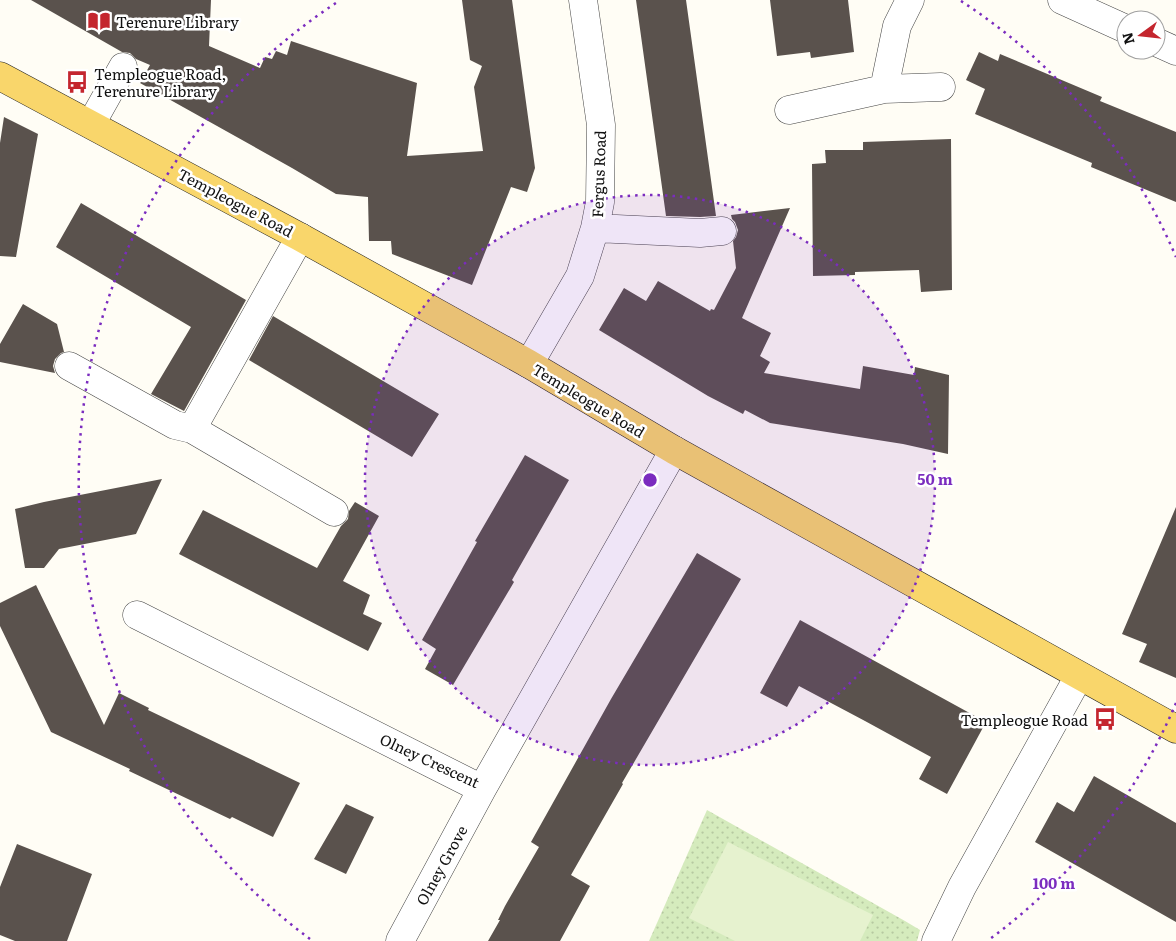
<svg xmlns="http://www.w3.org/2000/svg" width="1176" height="941" font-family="Literata,serif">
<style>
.park{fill:url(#park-dots)}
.pitch{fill:#e6f2cf}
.building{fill:#5a524d}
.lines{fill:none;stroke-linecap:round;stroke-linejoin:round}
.minor-casing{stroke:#444;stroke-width:29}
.major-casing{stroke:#222;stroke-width:29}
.minor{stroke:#fff;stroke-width:28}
.major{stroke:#f9d66b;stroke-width:28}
.ring{fill:none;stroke:#7b2cbf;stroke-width:2.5;stroke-dasharray:2.5 5}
.labels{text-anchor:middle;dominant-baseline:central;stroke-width:5;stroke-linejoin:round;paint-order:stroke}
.poi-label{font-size:15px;fill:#111;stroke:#fff;text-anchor:start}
.street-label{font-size:15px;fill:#111;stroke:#fff}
.centre{fill:#7b2cbf;stroke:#fff;stroke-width:2.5}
.ring-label{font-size:15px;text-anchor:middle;font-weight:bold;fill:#7b2cbf;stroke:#fff;stroke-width:5;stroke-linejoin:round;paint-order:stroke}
</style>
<defs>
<pattern id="park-dots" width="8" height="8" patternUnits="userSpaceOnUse" patternTransform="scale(1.25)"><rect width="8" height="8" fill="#d5ebbd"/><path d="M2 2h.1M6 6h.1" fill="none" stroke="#b6c8a1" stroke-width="1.8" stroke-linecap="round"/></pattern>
</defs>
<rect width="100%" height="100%" fill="#fffdf5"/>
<!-- park -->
<path class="park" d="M 707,810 L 905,921 L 920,930 L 917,941 L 649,941 Z"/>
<!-- pitch -->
<path class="pitch" d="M 728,842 L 873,915 L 860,941 L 735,941 L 689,918 Z"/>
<!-- building -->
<path class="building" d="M 31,0 L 211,0 L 209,46 L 260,68 L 265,57 L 272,59 L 276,51 L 287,55 L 291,41 L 417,83 L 407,156 L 483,151 L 474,87 L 482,66 L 470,60 L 462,0 L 512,0 L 535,168 L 527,192 L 511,187 L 472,285 L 392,254 L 391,241 L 369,241 L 368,197 L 336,194 L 292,168 L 140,83 L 150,65 L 136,59 L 130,53 L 122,52 Z
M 636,0 L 686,0 L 716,216 L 700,217 L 666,216 Z
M 770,0 L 848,0 L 854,52 L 811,58 L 810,52 L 777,56 Z
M 979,52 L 998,61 L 1000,54 L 1102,97 L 1100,101 L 1176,132 L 1176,202 L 1091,167 L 1092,163 L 975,114 L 985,89 L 966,80 Z
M 4,117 L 38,134 L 16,257 L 0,256 L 0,143 Z
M 951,139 L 952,290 L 921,292 L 919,270 L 855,272 L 855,275 L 813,276 L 812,164 L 826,163 L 825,150 L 863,150 L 863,142 Z
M 81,203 L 246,300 L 184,411 L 151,394 L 191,327 L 56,247 Z
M 790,208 L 742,318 L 771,333 L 760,356 L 770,362 L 764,373 L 860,389 L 863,366 L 914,375 L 915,367 L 949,375 L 948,454 L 903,444 L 770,423 L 745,410 L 743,414 L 708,396 L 599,330 L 624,288 L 646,301 L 658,281 L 710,311 L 711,309 L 714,310 L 736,268 L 733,241 L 736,237 L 738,230 L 735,222 L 732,219 L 731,215 Z
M 23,304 L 57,324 L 64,352 L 61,353 L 55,359 L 53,366 L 55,373 L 0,362 L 0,344 Z
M 273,316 L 439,414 L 412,457 L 249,360 Z
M 525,455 L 569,480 L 512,580 L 514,582 L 453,685 L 425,669 L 436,649 L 422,640 L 477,542 L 475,541 Z
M 162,479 L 136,534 L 59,549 L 44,568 L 25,568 L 15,509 L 44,502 Z
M 355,502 L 379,516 L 343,581 L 370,595 L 363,614 L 382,623 L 368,651 L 179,554 L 203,510 L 317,568 L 341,526 L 348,519 L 349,511 Z
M 1176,507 L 1176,678 L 1139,662 L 1147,644 L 1122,634 Z
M 697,553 L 741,579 L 622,783 L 623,784 L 571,875 L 590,886 L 560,941 L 488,941 L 500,920 L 498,920 L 505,906 L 539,847 L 531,842 L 611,699 Z
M 36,585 L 104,725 L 119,693 L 149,708 L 148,710 L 300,783 L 273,837 L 232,817 L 230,819 L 129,771 L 130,769 L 51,732 L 0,626 L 0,603 Z
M 800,620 L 986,722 L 947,794 L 919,779 L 931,757 L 865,721 L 799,686 L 787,707 L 760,693 Z
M 1094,776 L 1176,823 L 1176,922 L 1035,842 L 1057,802 L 1074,812 Z
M 346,804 L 374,817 L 346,874 L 314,859 Z
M 17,844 L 92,874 L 67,941 L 15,941 L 0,935 L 0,887 Z"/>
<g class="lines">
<defs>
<path id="minor" d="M 1062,0 L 1126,29
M 1156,42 L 1176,51
M 884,89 L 897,26 L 910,0
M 789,110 L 884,89 L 941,87
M 91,124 L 123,67
M 595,228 L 700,233 L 722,231
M 529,364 L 580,276 L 595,228 L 600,202 L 601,125 L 583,0
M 69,366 L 175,425 L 192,429 L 334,512
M 192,429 L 300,237
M 137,615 L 482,789 L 674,450
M 400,941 L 482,789
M 936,941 L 962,887 L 1079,676"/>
<path id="major" d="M 0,76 L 300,237 L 529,364 L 674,450 L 1176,729"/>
</defs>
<!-- minor casing -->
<use href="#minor" class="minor-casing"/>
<!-- major casing -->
<use href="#major" class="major-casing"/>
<!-- minor -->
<use href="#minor" class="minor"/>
<!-- major -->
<use href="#major" class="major"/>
</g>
<!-- distance rings -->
<circle cx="650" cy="480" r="285" fill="#7b2cbf" fill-opacity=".12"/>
<g class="ring">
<circle cx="650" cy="480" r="285"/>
<path d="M1176 703A571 571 0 0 1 990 939M310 939A571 571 0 0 1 339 1M961 1A571 571 0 0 1 1176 257"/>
</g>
<!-- icons -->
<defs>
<symbol id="library-bare" viewBox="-9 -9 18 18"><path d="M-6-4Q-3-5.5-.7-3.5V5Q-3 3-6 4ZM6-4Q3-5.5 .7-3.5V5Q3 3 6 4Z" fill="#c4262e" stroke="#fff" stroke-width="2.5" paint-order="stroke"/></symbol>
<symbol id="bus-bare" viewBox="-9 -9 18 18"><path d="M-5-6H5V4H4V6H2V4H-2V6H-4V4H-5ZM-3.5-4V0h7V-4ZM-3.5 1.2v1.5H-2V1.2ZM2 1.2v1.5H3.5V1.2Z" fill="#c4262e" stroke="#fff" stroke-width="2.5" paint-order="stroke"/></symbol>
</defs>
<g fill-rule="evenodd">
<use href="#library-bare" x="83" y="5" width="32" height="32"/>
<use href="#bus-bare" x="61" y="66" width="32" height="32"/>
<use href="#bus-bare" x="1089" y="703" width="32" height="32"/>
</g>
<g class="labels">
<!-- poi labels -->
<g class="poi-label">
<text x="116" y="21">Terenure Library</text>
<text x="94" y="73">Templeogue Road,<tspan x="94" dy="17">Terenure Library</tspan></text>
<text x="1088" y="719" text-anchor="end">Templeogue Road</text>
</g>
<!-- street labels -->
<g class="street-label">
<text transform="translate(598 174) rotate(-88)">Fergus Road</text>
<text transform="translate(236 202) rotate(28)">Templeogue Road</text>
<text transform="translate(589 400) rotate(31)">Templeogue Road</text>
<text transform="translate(430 760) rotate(25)">Olney Crescent</text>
<text transform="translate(441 865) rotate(-61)">Olney Grove</text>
</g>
</g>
<circle cx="650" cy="480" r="8" class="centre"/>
<g class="ring-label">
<text x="935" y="485">50 m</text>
<text x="1054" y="889">100 m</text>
</g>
<!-- north arrow -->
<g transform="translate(1141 35) rotate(255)"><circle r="24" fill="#ffffff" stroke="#a0a0a0"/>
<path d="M0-4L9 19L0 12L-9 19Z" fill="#c4262e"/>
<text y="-8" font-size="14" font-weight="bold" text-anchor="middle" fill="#111111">N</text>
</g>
</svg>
